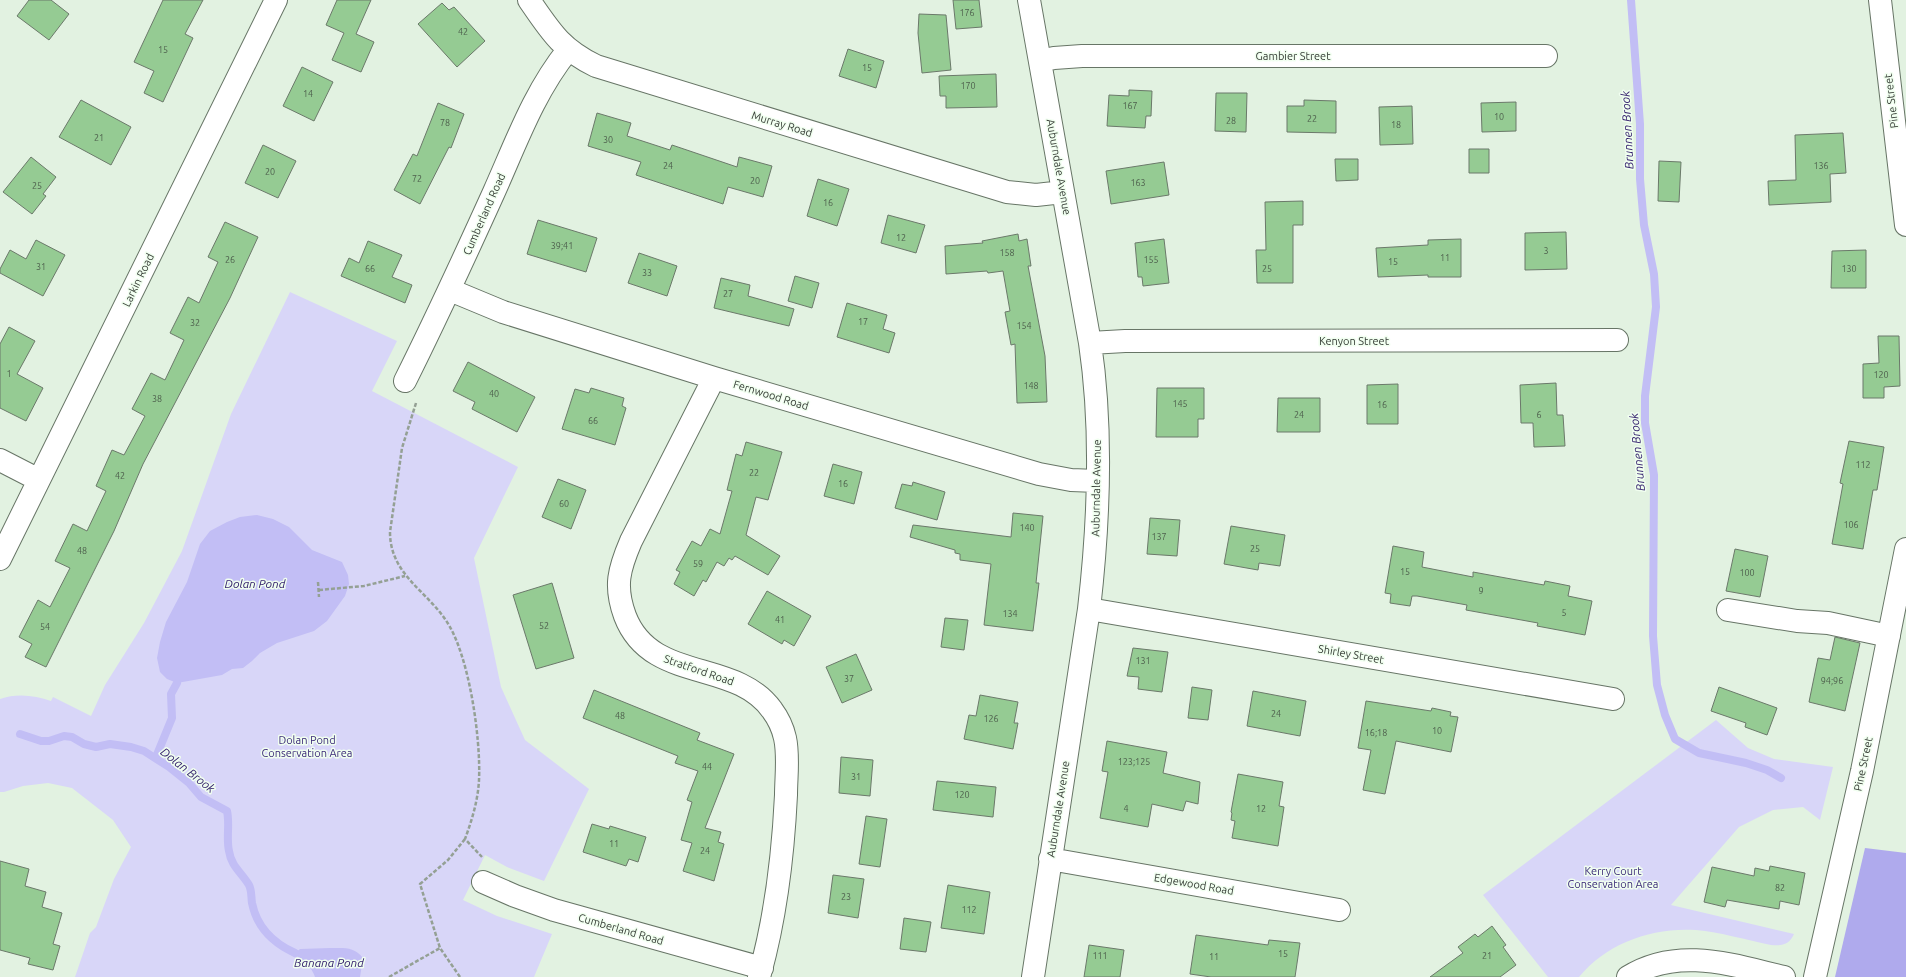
<svg xmlns="http://www.w3.org/2000/svg" width="1906" height="977" font-family="Ubuntu,sans-serif">
<style>
.green{fill:#d8d6f8}
.forest{fill:#afaaed}
.water{fill:#c2bef5}
.lines{fill:none;stroke-linecap:round;stroke-linejoin:round}
.stream{stroke:#c2bef5;stroke-width:8}
.building{fill:#95cb93;stroke:#6b796a}
.minor-casing{stroke:#677566;stroke-width:24}
.path{stroke:#94a094;stroke-width:2.5;stroke-dasharray:4 2;stroke-linecap:butt}
.minor{stroke:#fff;stroke-width:22}
.labels{text-anchor:middle;dominant-baseline:central;stroke-width:3;stroke-linejoin:round;paint-order:stroke}
.number-label{font-size:9px;fill:#4e604d}
.street-label{font-size:11px;fill:#363d36;stroke:#f1fff0}
.park-label{font-size:11px;fill:#3b2a78;stroke:#f1fff0}
.water-label{font-size:12px;font-style:italic;fill:#311e6b;stroke:#f1fff0}
</style>
<rect width="100%" height="100%" fill="#e2f2e1"/>
<!-- green -->
<path class="green" d="M 290,292 L 397,341 L 372,391 L 518,467 L 474,558 L 501,687 L 525,740 L 589,789 L 544,881 L 507,867 L 485,855 L 463,900 L 497,916 L 552,934 L 534,977 L 75,977 L 90,933 L 96,927 L 114,879 L 131,847 L 113,820 L 72,788 L 48,783 L 23,786 L 4,792 L 0,792 L 0,699 C 16,693 35,695 51,701 L 53,697 L 91,716 L 105,685 L 144,623 L 182,551 L 231,414 Z
M 1716,720 L 1748,748 L 1774,759 L 1833,767 L 1820,820 L 1803,807 L 1773,810 L 1739,827 L 1671,905 L 1794,934 C 1789,945 1782,946 1771,945 C 1746,940 1720,932 1696,930 C 1652,927 1607,943 1579,977 L 1548,977 L 1483,895 Z"/>
<!-- forest -->
<path class="forest" d="M 1865,848 L 1906,853 L 1906,977 L 1835,977 Z"/>
<!-- water -->
<path class="water" d="M 257,515 L 273,519 L 289,527 L 312,550 L 342,562 L 348,575 L 349,584 L 345,596 L 327,621 L 314,631 L 277,643 L 260,653 L 252,661 L 243,668 L 232,669 L 222,675 L 177,683 L 167,679 L 160,672 L 157,658 L 160,642 L 166,622 L 187,582 L 200,544 L 210,531 L 227,522 L 240,517 Z
M 330,948 C 343,948 354,946 363,958 L 360,977 L 315,977 C 310,962 298,960 295,953 L 300,949 Z"/>
<g class="lines">
<!-- stream -->
<path class="stream" d="M 1631,0 L 1640,124 L 1640,179 L 1644,225 L 1654,274 L 1656,307 L 1645,396 L 1645,423 L 1654,475 L 1653,636 L 1657,685 L 1665,715 L 1675,739 L 1699,753 L 1746,763 L 1767,770 L 1781,778
M 20,734 L 41,741 L 49,741 L 64,736 L 72,737 L 84,744 L 96,747 L 110,744 L 131,747 L 144,751 L 169,767 L 189,783 L 201,797 L 227,811 C 230,824 226,838 229,851 C 231,866 242,873 249,885 C 252,891 251,897 252,903 C 257,928 273,943 295,953
M 156,757 L 172,718 L 171,694 L 177,683"/>
</g>
<!-- building -->
<path class="building" d="M 29,0 L 51,0 L 69,14 L 49,40 L 17,16 Z
M 163,0 L 203,0 L 185,34 L 193,38 L 163,102 L 144,93 L 154,71 L 134,62 Z
M 337,0 L 371,0 L 356,34 L 374,42 L 361,72 L 332,60 L 344,33 L 326,25 Z
M 953,0 L 979,0 L 982,27 L 956,29 Z
M 442,3 L 449,10 L 454,7 L 485,41 L 457,67 L 418,24 Z
M 919,14 L 946,15 L 951,70 L 922,73 L 918,33 Z
M 848,49 L 884,61 L 876,88 L 839,76 Z
M 302,67 L 333,82 L 314,121 L 283,106 Z
M 996,74 L 997,107 L 946,108 L 946,96 L 940,96 L 939,76 Z
M 1129,90 L 1152,91 L 1151,116 L 1146,116 L 1145,128 L 1107,126 L 1109,95 L 1129,96 Z
M 1216,93 L 1247,93 L 1246,132 L 1215,131 Z
M 81,100 L 131,127 L 111,165 L 59,137 Z
M 1304,100 L 1336,101 L 1336,133 L 1287,132 L 1287,106 L 1304,106 Z
M 1516,102 L 1516,131 L 1482,132 L 1481,103 Z
M 438,103 L 464,114 L 451,148 L 449,147 L 420,204 L 394,190 L 413,154 L 417,156 Z
M 1412,106 L 1413,144 L 1380,145 L 1379,107 Z
M 597,113 L 631,123 L 627,136 L 670,150 L 672,145 L 737,167 L 739,157 L 772,166 L 763,197 L 728,187 L 723,204 L 636,175 L 641,162 L 588,146 Z
M 1843,133 L 1846,173 L 1830,174 L 1831,202 L 1769,205 L 1768,181 L 1796,180 L 1795,135 Z
M 263,145 L 296,161 L 278,198 L 245,183 Z
M 1469,149 L 1489,149 L 1489,173 L 1469,173 Z
M 31,157 L 56,177 L 43,194 L 46,196 L 32,214 L 3,192 Z
M 1335,159 L 1358,159 L 1358,180 L 1336,181 Z
M 1659,161 L 1681,162 L 1679,202 L 1658,201 Z
M 1164,162 L 1169,195 L 1111,204 L 1106,171 Z
M 818,179 L 849,189 L 837,226 L 807,216 Z
M 1303,201 L 1303,225 L 1293,225 L 1293,283 L 1257,283 L 1256,250 L 1266,250 L 1265,202 Z
M 888,215 L 925,225 L 916,253 L 881,243 Z
M 538,220 L 597,238 L 586,272 L 527,254 Z
M 225,222 L 258,237 L 230,298 L 143,464 L 114,531 L 46,667 L 25,657 L 32,644 L 19,637 L 38,600 L 50,607 L 70,568 L 55,561 L 73,524 L 87,531 L 106,491 L 96,486 L 112,450 L 124,455 L 145,416 L 132,409 L 151,373 L 165,380 L 184,340 L 170,333 L 188,297 L 199,303 L 218,262 L 208,257 Z
M 1566,232 L 1567,269 L 1525,270 L 1525,233 Z
M 1018,234 L 1019,241 L 1027,239 L 1031,266 L 1028,266 L 1045,356 L 1047,402 L 1017,403 L 1015,344 L 1011,345 L 1005,312 L 1010,311 L 1003,271 L 988,273 L 987,271 L 946,274 L 945,246 L 983,243 L 982,241 Z
M 1164,239 L 1169,283 L 1143,286 L 1142,277 L 1138,277 L 1135,243 Z
M 1461,239 L 1461,277 L 1428,277 L 1428,275 L 1378,277 L 1376,248 L 1428,245 L 1428,240 Z
M 36,240 L 65,255 L 43,296 L 0,273 L 0,269 L 10,250 L 26,259 Z
M 368,241 L 402,255 L 392,277 L 412,285 L 405,303 L 341,276 L 349,258 L 359,263 Z
M 1866,250 L 1866,288 L 1831,288 L 1832,251 Z
M 639,253 L 677,266 L 667,296 L 628,283 Z
M 795,276 L 819,283 L 812,308 L 788,301 Z
M 721,278 L 750,285 L 748,296 L 794,309 L 789,326 L 714,308 Z
M 847,303 L 887,315 L 883,329 L 895,333 L 889,353 L 837,337 Z
M 9,327 L 35,341 L 17,374 L 43,388 L 26,421 L 0,408 L 0,344 Z
M 1878,336 L 1899,336 L 1900,386 L 1884,387 L 1884,398 L 1863,398 L 1863,364 L 1879,363 Z
M 468,362 L 535,397 L 517,432 L 472,409 L 475,402 L 453,391 Z
M 1556,383 L 1557,415 L 1563,415 L 1565,446 L 1534,447 L 1533,423 L 1521,423 L 1520,385 Z
M 1398,384 L 1398,424 L 1367,424 L 1367,385 Z
M 591,388 L 624,398 L 622,406 L 626,408 L 615,445 L 562,429 L 575,389 L 589,393 Z
M 1157,388 L 1204,388 L 1204,419 L 1198,419 L 1198,437 L 1156,437 Z
M 1278,398 L 1320,398 L 1320,432 L 1277,432 Z
M 1849,441 L 1884,447 L 1877,490 L 1873,490 L 1863,549 L 1832,544 L 1843,484 L 1840,483 Z
M 746,442 L 782,452 L 768,500 L 756,497 L 746,535 L 780,556 L 768,575 L 735,556 L 732,560 L 729,558 L 724,566 L 717,562 L 706,582 L 703,580 L 694,596 L 674,584 L 680,572 L 676,570 L 692,541 L 701,546 L 710,529 L 720,534 L 732,491 L 727,490 L 736,454 L 742,456 Z
M 833,464 L 862,472 L 854,504 L 824,496 Z
M 558,479 L 586,490 L 571,529 L 542,517 Z
M 913,482 L 945,492 L 937,520 L 895,508 L 902,484 L 912,486 Z
M 1013,513 L 1043,516 L 1036,583 L 1039,583 L 1033,631 L 984,625 L 991,564 L 960,560 L 960,554 L 955,553 L 955,550 L 910,537 L 913,525 L 1011,537 Z
M 1150,518 L 1180,520 L 1177,556 L 1147,554 Z
M 1231,526 L 1285,535 L 1280,566 L 1259,563 L 1258,570 L 1224,564 Z
M 1393,546 L 1424,552 L 1422,567 L 1473,577 L 1473,572 L 1544,585 L 1545,581 L 1570,586 L 1568,596 L 1592,601 L 1585,635 L 1537,626 L 1538,623 L 1466,610 L 1467,605 L 1417,596 L 1412,596 L 1410,606 L 1390,603 L 1391,594 L 1385,593 Z
M 1735,549 L 1768,556 L 1760,597 L 1726,591 Z
M 552,583 L 574,658 L 536,669 L 513,595 Z
M 767,591 L 811,616 L 794,646 L 784,640 L 782,644 L 748,624 Z
M 945,618 L 968,620 L 964,650 L 941,647 Z
M 1835,637 L 1860,643 L 1845,711 L 1809,702 L 1818,658 L 1830,660 Z
M 1133,648 L 1168,652 L 1162,692 L 1138,689 L 1139,677 L 1127,676 Z
M 856,654 L 872,690 L 842,703 L 826,667 Z
M 1192,687 L 1212,690 L 1208,720 L 1188,718 Z
M 1719,687 L 1777,708 L 1767,735 L 1745,727 L 1746,723 L 1711,711 Z
M 594,690 L 700,733 L 697,740 L 734,754 L 705,828 L 721,832 L 718,842 L 724,844 L 714,881 L 683,871 L 692,843 L 681,840 L 692,802 L 687,800 L 698,771 L 675,763 L 678,756 L 583,718 Z
M 1253,691 L 1306,701 L 1300,736 L 1247,726 Z
M 980,695 L 1018,702 L 1014,723 L 1018,723 L 1013,749 L 964,739 L 969,715 L 976,716 Z
M 1366,701 L 1431,711 L 1432,708 L 1451,712 L 1450,716 L 1458,717 L 1451,752 L 1396,741 L 1385,794 L 1363,790 L 1371,750 L 1358,748 Z
M 1107,741 L 1167,752 L 1163,773 L 1200,782 L 1198,804 L 1186,801 L 1183,811 L 1152,804 L 1148,827 L 1100,818 L 1108,772 L 1102,771 Z
M 841,757 L 873,760 L 870,796 L 839,793 Z
M 1238,774 L 1283,782 L 1279,806 L 1284,807 L 1278,846 L 1232,838 L 1235,821 L 1231,820 L 1232,813 L 1231,812 Z
M 937,781 L 996,787 L 993,817 L 933,810 Z
M 866,816 L 887,819 L 880,867 L 859,864 Z
M 592,824 L 609,829 L 610,826 L 646,837 L 638,862 L 629,859 L 626,866 L 583,852 Z
M 0,861 L 29,869 L 25,886 L 46,892 L 42,907 L 62,913 L 53,944 L 60,946 L 53,970 L 28,964 L 30,958 L 0,950 Z
M 1770,866 L 1805,873 L 1799,905 L 1780,901 L 1779,909 L 1727,900 L 1725,907 L 1704,902 L 1712,867 L 1754,876 L 1755,868 L 1769,871 Z
M 833,875 L 864,879 L 858,918 L 828,913 Z
M 948,885 L 990,892 L 984,934 L 941,928 Z
M 904,918 L 931,922 L 926,952 L 900,949 Z
M 1492,926 L 1506,945 L 1503,947 L 1516,965 L 1500,977 L 1430,977 L 1463,953 L 1458,947 L 1475,934 L 1478,937 Z
M 1196,935 L 1268,945 L 1269,940 L 1300,943 L 1295,977 L 1211,977 L 1190,974 Z
M 1089,945 L 1124,950 L 1120,977 L 1084,977 Z"/>
<g class="lines">
<defs>
<path id="minor" d="M 529,0 C 551,32 561,49 596,66 L 1007,192 L 1036,195 L 1063,192
M 1029,0 L 1090,343 C 1103,431 1099,522 1089,609 L 1033,977
M 1880,0 L 1906,225
M 1040,61 L 1054,58 L 1082,56 L 1546,56
M 450,290 L 503,312 L 714,378 L 1039,474 L 1071,480 L 1097,481
M 1090,343 L 1125,341 L 1617,340
M 714,378 L 631,541 C 619,569 614,586 625,616 C 651,684 735,658 772,710 C 778,718 783,729 785,738 C 789,756 786,777 786,795 C 783,857 776,917 759,977
M 405,381 C 436,319 465,256 494,192 C 516,143 534,92 568,50
M 0,460 L 39,480
M 0,559 L 276,0
M 1089,609 L 1613,699
M 1728,610 L 1797,621 L 1828,623 L 1889,636
M 1050,859 L 1339,910
M 483,882 L 515,896 L 554,910 L 762,968
M 1628,977 C 1678,946 1732,965 1784,977
M 1815,977 L 1862,771 L 1906,549"/>
</defs>
<!-- minor casing -->
<use href="#minor" class="minor-casing"/>
<!-- path -->
<path class="path" d="M 416,403 L 402,448 L 390,532 C 390,573 424,589 445,619 C 469,652 481,739 479,780 C 478,800 472,820 465,839 L 482,857
M 318,582 L 319,597
M 319,590 L 364,586 L 405,576
M 389,977 L 440,948
M 460,977 L 440,948 L 420,884 L 448,860 L 465,839"/>
<!-- minor -->
<use href="#minor" class="minor"/>
</g>
<g class="labels">
<!-- number labels -->
<g class="number-label">
<text x="967" y="13">176</text>
<text x="463" y="32">42</text>
<text x="163" y="50">15</text>
<text x="867" y="68">15</text>
<text x="968" y="86">170</text>
<text x="308" y="94">14</text>
<text x="1130" y="106">167</text>
<text x="1499" y="117">10</text>
<text x="1312" y="119">22</text>
<text x="1231" y="121">28</text>
<text x="445" y="123">78</text>
<text x="1396" y="125">18</text>
<text x="99" y="138">21</text>
<text x="608" y="140">30</text>
<text x="668" y="166">24</text>
<text x="1821" y="166">136</text>
<text x="270" y="172">20</text>
<text x="417" y="179">72</text>
<text x="755" y="181">20</text>
<text x="1138" y="183">163</text>
<text x="37" y="186">25</text>
<text x="828" y="203">16</text>
<text x="901" y="238">12</text>
<text x="562" y="246">39;41</text>
<text x="1546" y="251">3</text>
<text x="1007" y="253">158</text>
<text x="1445" y="258">11</text>
<text x="230" y="260">26</text>
<text x="1151" y="260">155</text>
<text x="1393" y="262">15</text>
<text x="41" y="267">31</text>
<text x="370" y="269">66</text>
<text x="1267" y="269">25</text>
<text x="1849" y="269">130</text>
<text x="647" y="273">33</text>
<text x="728" y="294">27</text>
<text x="863" y="322">17</text>
<text x="195" y="323">32</text>
<text x="1024" y="326">154</text>
<text x="9" y="374">1</text>
<text x="1881" y="375">120</text>
<text x="1031" y="386">148</text>
<text x="494" y="394">40</text>
<text x="157" y="399">38</text>
<text x="1180" y="404">145</text>
<text x="1382" y="405">16</text>
<text x="1299" y="415">24</text>
<text x="1539" y="415">6</text>
<text x="593" y="421">66</text>
<text x="1863" y="465">112</text>
<text x="754" y="473">22</text>
<text x="120" y="476">42</text>
<text x="843" y="484">16</text>
<text x="564" y="504">60</text>
<text x="1851" y="525">106</text>
<text x="1027" y="528">140</text>
<text x="1159" y="537">137</text>
<text x="1255" y="549">25</text>
<text x="82" y="551">48</text>
<text x="698" y="564">59</text>
<text x="1405" y="572">15</text>
<text x="1747" y="573">100</text>
<text x="1481" y="591">9</text>
<text x="1564" y="613">5</text>
<text x="1010" y="614">134</text>
<text x="780" y="620">41</text>
<text x="544" y="626">52</text>
<text x="45" y="627">54</text>
<text x="1143" y="661">131</text>
<text x="849" y="679">37</text>
<text x="1832" y="681">94;96</text>
<text x="1276" y="714">24</text>
<text x="620" y="716">48</text>
<text x="991" y="719">126</text>
<text x="1437" y="731">10</text>
<text x="1376" y="733">16;18</text>
<text x="1134" y="762">123;125</text>
<text x="707" y="767">44</text>
<text x="856" y="777">31</text>
<text x="962" y="795">120</text>
<text x="1126" y="809">4</text>
<text x="1261" y="809">12</text>
<text x="614" y="844">11</text>
<text x="705" y="851">24</text>
<text x="1780" y="888">82</text>
<text x="846" y="897">23</text>
<text x="969" y="910">112</text>
<text x="1283" y="954">15</text>
<text x="1100" y="956">111</text>
<text x="1487" y="956">21</text>
<text x="1214" y="957">11</text>
</g>
<!-- street labels -->
<g class="street-label">
<text x="1293" y="56">Gambier Street</text>
<text transform="translate(1891 101) rotate(-97)">Pine Street</text>
<text transform="translate(782 124) rotate(17)">Murray Road</text>
<text transform="translate(1059 167) rotate(80)">Auburndale Avenue</text>
<text transform="translate(484 214) rotate(-66)">Cumberland Road</text>
<text transform="translate(138 280) rotate(-64)">Larkin Road</text>
<text x="1354" y="341">Kenyon Street</text>
<text transform="translate(771 395) rotate(17)">Fernwood Road</text>
<text transform="translate(1096 488) rotate(-89)">Auburndale Avenue</text>
<text transform="translate(1351 654) rotate(10)">Shirley Street</text>
<text transform="translate(699 670) rotate(19)">Stratford Road</text>
<text transform="translate(1863 764) rotate(-78)">Pine Street</text>
<text transform="translate(1058 809) rotate(-81)">Auburndale Avenue</text>
<text transform="translate(1194 884) rotate(10)">Edgewood Road</text>
<text transform="translate(621 929) rotate(16)">Cumberland Road</text>
</g>
<!-- park labels -->
<g class="park-label">
<text x="307" y="740">Dolan Pond<tspan x="307" dy="13">Conservation Area</tspan></text>
<text x="1613" y="871">Kerry Court<tspan x="1613" dy="13">Conservation Area</tspan></text>
</g>
<!-- water labels -->
<g class="water-label">
<text transform="translate(1627 130) rotate(-93)">Brunnen Brook</text>
<text transform="translate(1637 452) rotate(-95)">Brunnen Brook</text>
<text x="255" y="583">Dolan Pond</text>
<text transform="translate(188 770) rotate(38)">Dolan Brook</text>
<text x="329" y="962">Banana Pond</text>
</g>
</g>
</svg>
